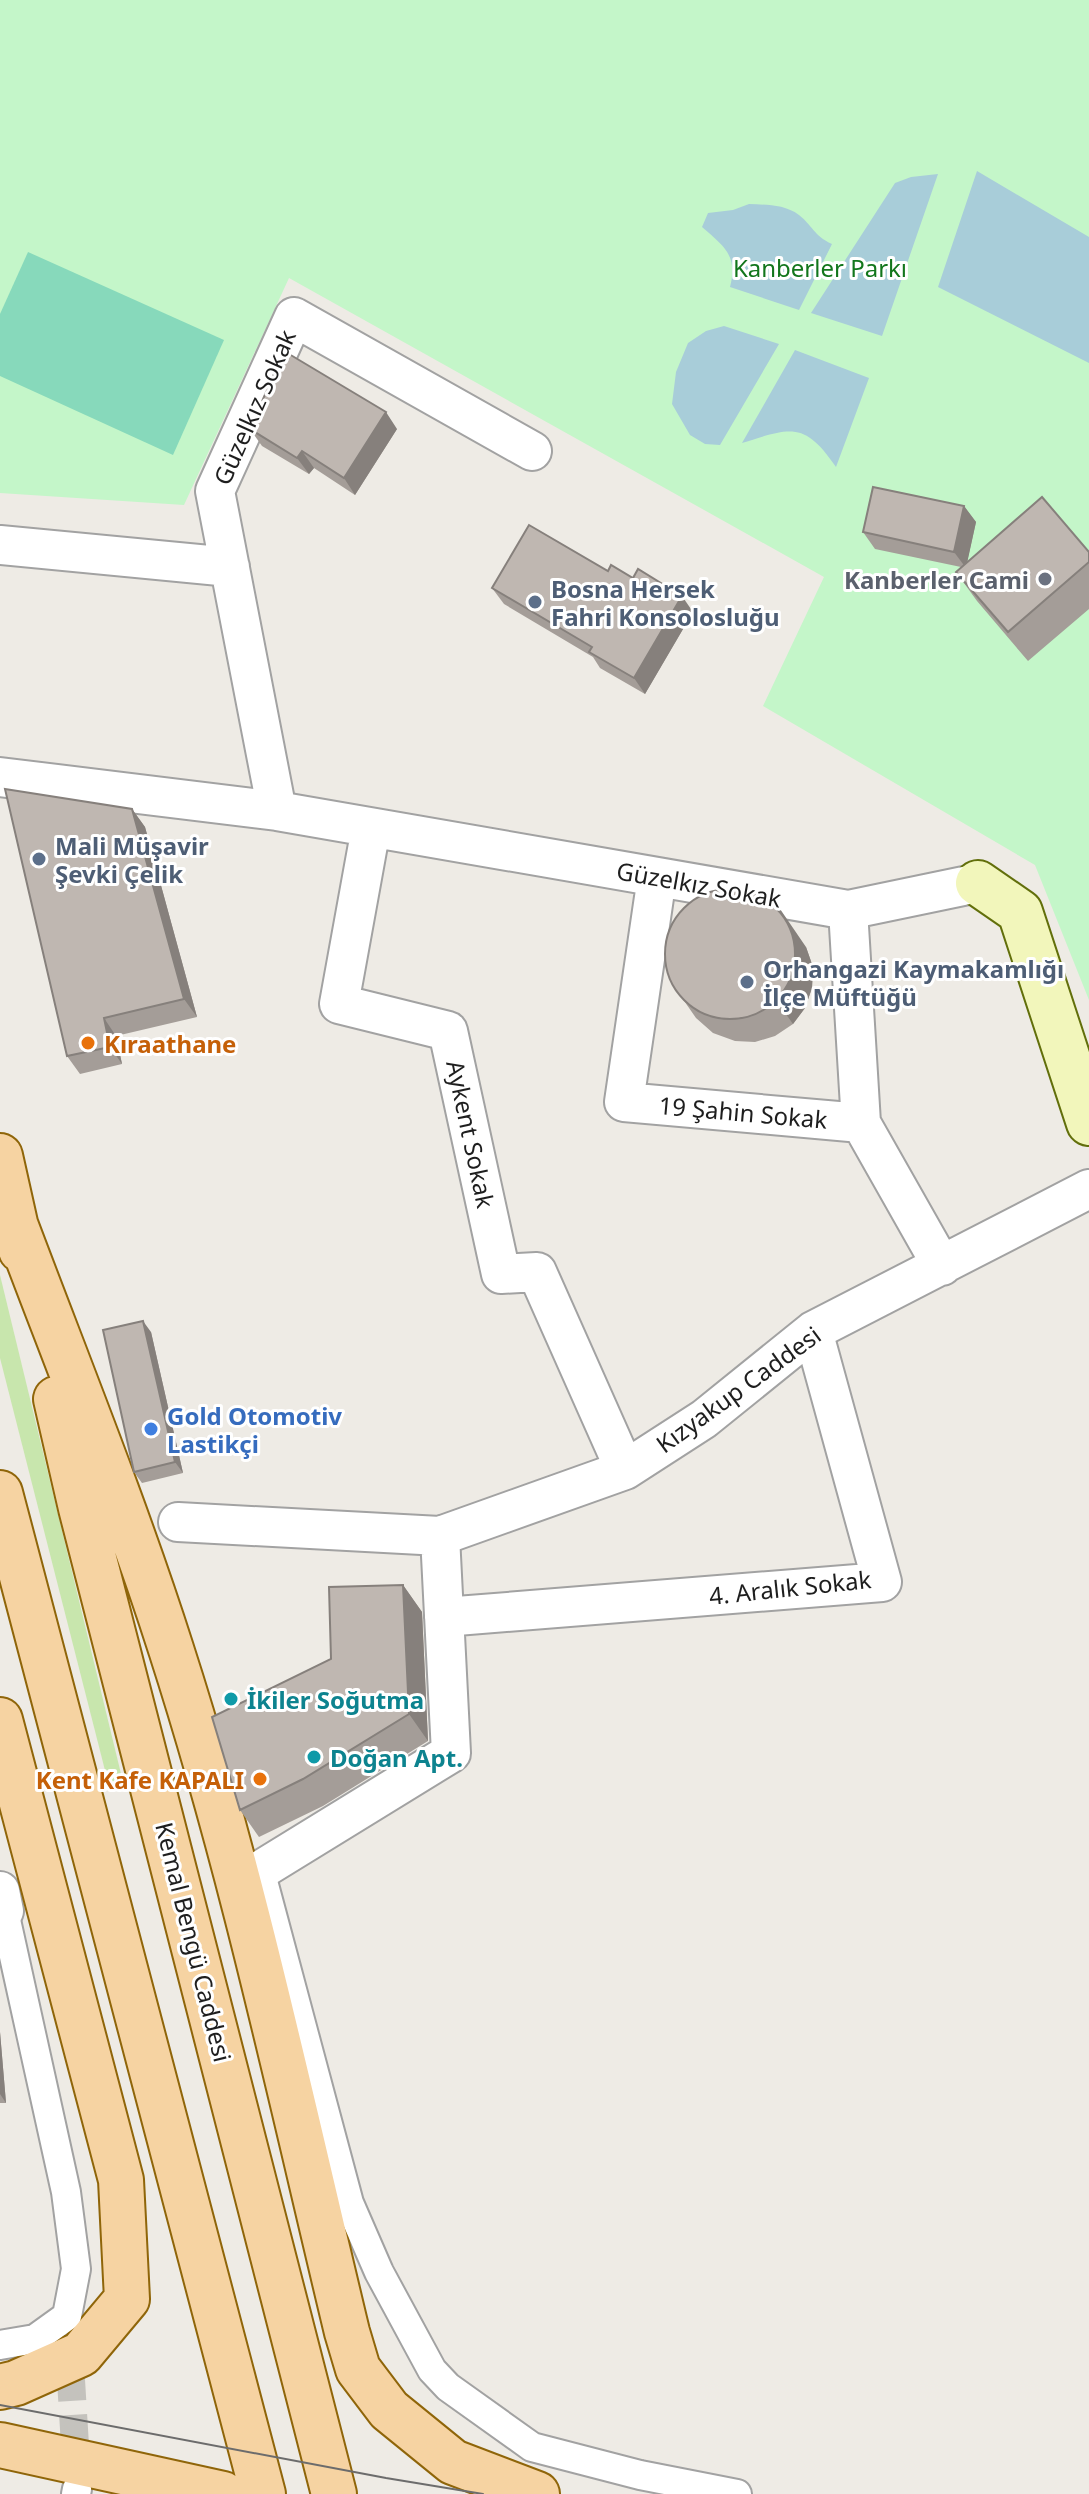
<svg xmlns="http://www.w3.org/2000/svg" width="1089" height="2494" font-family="'Noto Sans',sans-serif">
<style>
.grass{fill:#c8e6ad}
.park{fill:#c4f6c9}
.pitch{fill:#87d9bb}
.water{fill:#a8cdd9}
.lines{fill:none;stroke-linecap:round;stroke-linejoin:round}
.pedestrian-tunnel{stroke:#c4c2bd;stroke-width:28;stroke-dasharray:28 14;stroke-linecap:butt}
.pedestrian-casing{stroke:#a2a2a2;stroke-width:32}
.minor-casing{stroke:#a2a2a2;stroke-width:42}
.secondary-casing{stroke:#626f0b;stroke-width:48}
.primary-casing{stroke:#8f6509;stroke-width:48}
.pedestrian{stroke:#fff;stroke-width:28}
.minor{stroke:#fff;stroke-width:38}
.secondary{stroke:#f2f6bb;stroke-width:44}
.primary{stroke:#f6d3a2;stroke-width:44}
.tram{stroke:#6c6c6c;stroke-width:2}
.wall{fill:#a49d98}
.shaded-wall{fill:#86807c}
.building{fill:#bfb7b1;stroke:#86807c;stroke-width:2}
.worship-dot{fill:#6b7280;stroke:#fff;stroke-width:3}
.service-dot{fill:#5c6f8a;stroke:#fff;stroke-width:3}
.food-dot{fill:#e8710a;stroke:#fff;stroke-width:3}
.shop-dot{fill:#3f7fe0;stroke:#fff;stroke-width:3}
.culture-dot{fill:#0f9aa8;stroke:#fff;stroke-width:3}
.labels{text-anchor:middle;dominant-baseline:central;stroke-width:6;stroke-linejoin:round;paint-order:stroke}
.park-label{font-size:24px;fill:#12761c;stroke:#fff}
.street-label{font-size:24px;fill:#1e1e1e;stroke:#fff}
.worship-label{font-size:24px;font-weight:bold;fill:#5b616d;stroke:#fff;text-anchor:end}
.service-label{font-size:24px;font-weight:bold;fill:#4e5e75;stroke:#fff;text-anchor:start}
.food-label{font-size:24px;font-weight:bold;fill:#c56008;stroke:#fff;text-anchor:start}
.shop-label{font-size:24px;font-weight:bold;fill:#366cbe;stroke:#fff;text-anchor:start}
.culture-label{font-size:24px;font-weight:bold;fill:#0d838f;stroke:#fff;text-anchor:start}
</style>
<rect width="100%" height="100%" fill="#eeebe5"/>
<!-- grass -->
<path class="grass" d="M 0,1275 L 123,1782 L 109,1786 L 0,1358 Z"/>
<!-- park -->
<path class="park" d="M 0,0 L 1089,0 L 1089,1000 L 1035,865 L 763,706 L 824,577 L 289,278 L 184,505 L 0,493 Z"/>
<!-- pitch -->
<path class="pitch" d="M 28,252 L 224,340 L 173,455 L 0,376 L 0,314 Z"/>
<!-- water -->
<path class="water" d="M 977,171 L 1089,237 L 1089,363 L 938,287 Z
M 938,174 L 882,336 L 811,313 L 895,183 L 911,177 Z
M 749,204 C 766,205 784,204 799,215 C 812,225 814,236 832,244 L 799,310 L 730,287 C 738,256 725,247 702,227 L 708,213 L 733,210 Z
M 724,326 L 779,344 L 720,445 L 705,444 L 690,435 L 672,404 L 676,372 L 688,343 L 706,331 Z
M 795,350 L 869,378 L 836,467 C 805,422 792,427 742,443 Z"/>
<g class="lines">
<!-- pedestrian-tunnel -->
<path class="pedestrian-tunnel" d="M 68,2331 L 77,2478"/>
<defs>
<path id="pedestrian" d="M 260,1870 L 349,2203 L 379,2272 L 432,2370 L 448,2387 L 532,2447 L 640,2475 L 737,2494
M 0,2345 L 35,2339 L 67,2316 L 76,2269 L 66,2192 L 4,1911
M 76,2494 L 77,2489"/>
<path id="minor" d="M 0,545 L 230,567
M 0,777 L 277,811 L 848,910 L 978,883
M 277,811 L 215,491 L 294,317 L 532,451
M 371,828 L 339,1004 L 448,1031 L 501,1274 L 537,1272 L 625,1470
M 657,877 L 624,1102 L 861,1123
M 848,910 L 861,1123 L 942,1266
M 178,1522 L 440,1536 L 625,1470 L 704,1419 L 813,1331 L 1089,1189
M 444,1617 L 882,1582 L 813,1331
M 238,1884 L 451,1753 L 440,1536
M 0,1891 L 4,1911 L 0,1911"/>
<path id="secondary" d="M 978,883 L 1020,912 L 1089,1123"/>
<path id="primary" d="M 0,1156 L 21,1250
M 15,1224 C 68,1365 125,1505 171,1649 C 243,1872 292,2104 347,2332 L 358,2369 L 389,2410 L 453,2462 L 537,2494
M 56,1399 L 81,1508 L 334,2494
M 0,1493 L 263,2494
M 0,1720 L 121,2180 L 127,2299 L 81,2354 L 16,2383 L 0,2387
M 0,2445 L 223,2494"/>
</defs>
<!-- pedestrian casing -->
<use href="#pedestrian" class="pedestrian-casing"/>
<!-- minor casing -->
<use href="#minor" class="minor-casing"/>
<!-- secondary casing -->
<use href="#secondary" class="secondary-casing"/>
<!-- primary casing -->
<use href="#primary" class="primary-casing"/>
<!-- pedestrian -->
<use href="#pedestrian" class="pedestrian"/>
<!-- minor -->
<use href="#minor" class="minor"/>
<!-- secondary -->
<use href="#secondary" class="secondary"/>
<!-- primary -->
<use href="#primary" class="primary"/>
<!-- tram -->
<path class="tram" d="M 0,2405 L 386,2478 L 483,2494"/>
</g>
<!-- wall -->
<path class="wall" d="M 250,429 L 397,429 L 355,495 L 314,468 L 309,474 L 262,446 Z
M 964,506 L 976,522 L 967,562 L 1089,552 L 1089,609 L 1028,661 L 977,601 L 956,572 L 961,567 L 875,549 L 863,532 Z
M 608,571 L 693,612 L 645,694 L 600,668 L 593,657 L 504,604 L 492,588 Z
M 132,809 L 145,827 L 197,1017 L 116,1036 L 122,1064 L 80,1074 L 67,1056 Z
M 806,947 L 813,967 L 812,988 L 805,1008 L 793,1024 L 775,1036 L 755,1042 L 735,1041 L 713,1033 L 696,1018 L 680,995 Z
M 151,1332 L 183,1473 L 142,1483 L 134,1472 Z
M 403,1585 L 422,1612 L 428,1741 L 323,1806 L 259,1837 L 240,1810 L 331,1659 Z
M 0,2032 L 6,2103 L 0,2103 Z"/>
<!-- shaded-wall -->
<path class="shaded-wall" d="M 386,412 L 397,429 L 355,495 L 344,478 Z
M 302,451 L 314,468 L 309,474 L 297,458 Z
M 964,506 L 976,522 L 966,568 L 954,552 Z
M 682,596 L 693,612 L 645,694 L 634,678 Z
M 132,809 L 145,827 L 197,1017 L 184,999 Z
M 778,906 L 806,947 L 813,967 L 812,988 L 805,1008 L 793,1024 L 776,1000 Z
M 104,1018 L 116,1036 L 122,1064 L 110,1047 Z
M 143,1321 L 151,1332 L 183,1473 L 175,1462 Z
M 403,1585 L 422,1612 L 428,1741 L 409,1714 Z
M 0,2032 L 6,2103 L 0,2094 Z"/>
<!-- building -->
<path class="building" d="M 284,351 L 386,412 L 344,478 L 302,451 L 297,458 L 250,429 Z
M 873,487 L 964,506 L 954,552 L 863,532 Z
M 1042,497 L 1089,552 L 1089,562 L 1008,632 L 956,572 Z
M 529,525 L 608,571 L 611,565 L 633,578 L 638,569 L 682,596 L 634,678 L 589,652 L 592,647 L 492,588 Z
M 5,789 L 132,809 L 184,999 L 104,1018 L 110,1047 L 67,1056 Z
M665 954a65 65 0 1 1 130 0a65 65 0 1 1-130 0Z
M 143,1321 L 175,1462 L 134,1472 L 103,1330 Z
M 403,1585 L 409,1714 L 303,1779 L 240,1810 L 212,1717 L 331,1659 L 329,1587 Z"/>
<!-- markers -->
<circle class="worship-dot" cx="1045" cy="579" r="8"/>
<g class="service-dot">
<circle cx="535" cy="602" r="8"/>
<circle cx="39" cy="859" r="8"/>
<circle cx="747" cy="982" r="8"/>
</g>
<g class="food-dot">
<circle cx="88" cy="1043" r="8"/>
<circle cx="260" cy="1779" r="8"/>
</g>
<circle class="shop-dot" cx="151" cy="1429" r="8"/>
<g class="culture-dot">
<circle cx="231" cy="1699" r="8"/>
<circle cx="314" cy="1757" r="8"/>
</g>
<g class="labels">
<!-- park labels -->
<g class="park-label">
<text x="820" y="267">Kanberler Parkı</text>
</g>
<!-- street labels -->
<g class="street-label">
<text transform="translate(254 407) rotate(-66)">Güzelkız Sokak</text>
<text transform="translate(699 884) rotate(10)">Güzelkız Sokak</text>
<text transform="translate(743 1112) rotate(5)">19 Şahin Sokak</text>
<text transform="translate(471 1134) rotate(78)">Aykent Sokak</text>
<text transform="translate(738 1389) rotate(-36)">Kızyakup Caddesi</text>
<text transform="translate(790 1587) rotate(-6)">4. Aralık Sokak</text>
<text transform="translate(194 1942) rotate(76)">Kemal Bengü Caddesi</text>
</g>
<!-- worship labels -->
<g class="worship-label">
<text x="1029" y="579">Kanberler Cami</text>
</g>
<!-- service labels -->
<g class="service-label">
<text x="551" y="588">Bosna Hersek<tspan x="551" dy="28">Fahri Konsolosluğu</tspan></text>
<text x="55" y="845">Mali Müşavir<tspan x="55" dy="28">Şevki Çelik</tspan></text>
<text x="763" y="968">Orhangazi Kaymakamlığı<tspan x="763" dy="28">İlçe Müftüğü</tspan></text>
</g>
<!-- food labels -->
<g class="food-label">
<text x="104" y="1043">Kıraathane</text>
<text x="244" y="1779" text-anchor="end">Kent Kafe KAPALI</text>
</g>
<!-- shop labels -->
<g class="shop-label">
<text x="167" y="1415">Gold Otomotiv<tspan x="167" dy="28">Lastikçi</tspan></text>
</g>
<!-- culture labels -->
<g class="culture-label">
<text x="247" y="1699">İkiler Soğutma</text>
<text x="330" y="1757">Doğan Apt.</text>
</g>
</g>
</svg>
